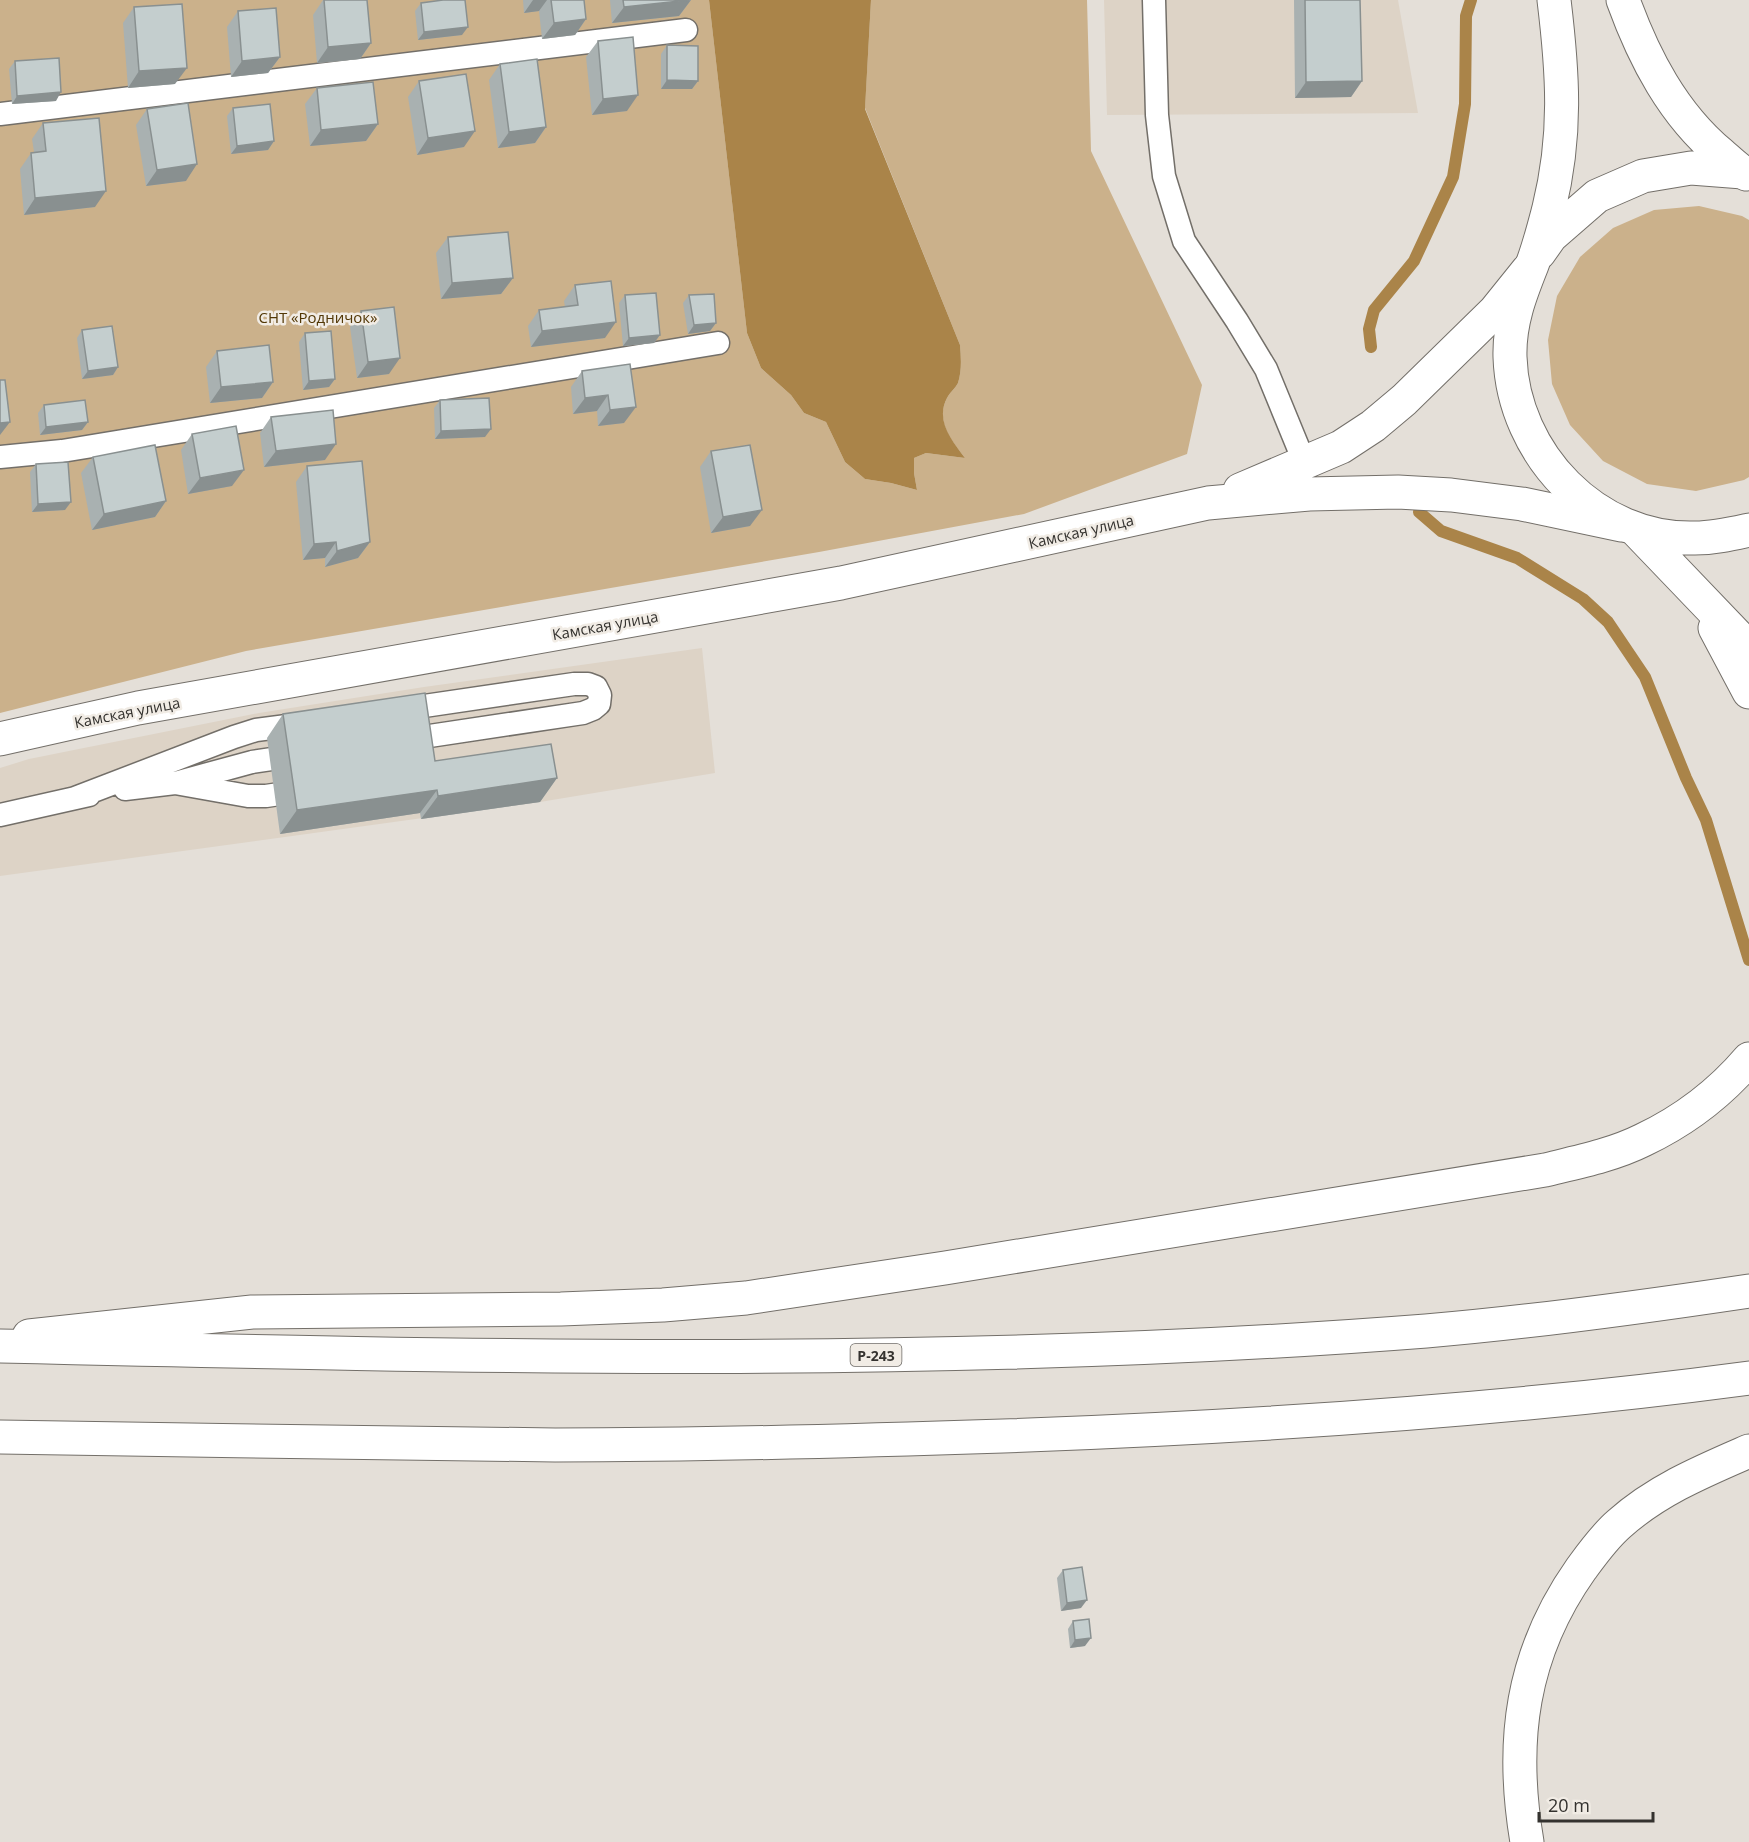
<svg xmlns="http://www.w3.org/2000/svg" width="1749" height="1842" font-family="'Open Sans',sans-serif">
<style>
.built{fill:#ddd3c6}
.green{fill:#cbb18b}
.water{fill:#aa8449}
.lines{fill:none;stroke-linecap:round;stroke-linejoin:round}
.stream{stroke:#aa8449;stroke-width:12}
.lane-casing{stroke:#736f69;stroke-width:25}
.secondary-casing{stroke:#736f69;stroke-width:35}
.primary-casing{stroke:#736f69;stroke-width:35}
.highway-casing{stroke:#736f69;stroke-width:35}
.lane{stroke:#fff;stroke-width:22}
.secondary{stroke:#fff;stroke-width:33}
.primary{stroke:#fff;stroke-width:33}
.highway{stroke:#fff;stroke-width:33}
.wall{fill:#a9b1b1}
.shaded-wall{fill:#899090}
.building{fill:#c4cece;stroke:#899090;stroke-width:1.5}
.labels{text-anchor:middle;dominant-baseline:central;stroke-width:5;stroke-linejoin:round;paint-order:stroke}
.shield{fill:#f1ece5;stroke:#6d6a66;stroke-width:1.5}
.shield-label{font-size:14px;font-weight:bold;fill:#34322f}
.park-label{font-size:15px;fill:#523705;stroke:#f1ece5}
.street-label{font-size:15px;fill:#34322f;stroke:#f1ece5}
</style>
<rect width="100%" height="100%" fill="#e4dfd8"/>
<!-- built -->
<path class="built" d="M 1104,0 L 1398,0 L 1418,113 L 1107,115 Z
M 702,648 L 715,773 L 540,802 L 0,876 L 0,768 L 29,759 L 259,713 L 424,687 Z"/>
<!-- green -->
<path class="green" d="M 0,0 L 709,0 L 747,333 L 761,368 L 791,395 L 804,413 L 826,422 L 845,462 L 865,479 L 891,483 L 917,490 L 914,473 L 914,458 L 926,453 L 965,458 C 951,440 935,421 947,398 C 950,392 955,389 958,383 C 962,370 961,358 960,345 L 865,108 L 871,0 L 1087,0 L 1091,151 L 1202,385 L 1187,454 L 1024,514 L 819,552 L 246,651 L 0,713 Z
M 1699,206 L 1742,216 L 1749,220 L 1749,477 L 1744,480 L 1696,491 L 1647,484 L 1603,461 L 1570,425 L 1552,384 L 1548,340 L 1557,296 L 1580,257 L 1613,228 L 1654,210 Z"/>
<!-- water -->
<path class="water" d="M 709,0 L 871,0 L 865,109 L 960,345 C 961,358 962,370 958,383 C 955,389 950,392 947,398 C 935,421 952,440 965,458 L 926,453 L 914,458 L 914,473 L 917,490 L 891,483 L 865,479 L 845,462 L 826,422 L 804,413 L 791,395 L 761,368 L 747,333 Z"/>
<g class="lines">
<!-- stream -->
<path class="stream" d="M 1371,347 L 1369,329 L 1374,310 L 1414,261 L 1453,177 L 1465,104 L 1466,16 L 1471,0
M 1419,512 L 1441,531 L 1517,558 L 1583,599 L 1608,622 L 1645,677 L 1686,778 L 1706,820 L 1749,960"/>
<defs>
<path id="lane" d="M 1154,0 L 1157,115 L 1164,176 L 1184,241 L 1237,321 L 1266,369 L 1305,464
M 0,114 L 686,30
M 0,457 L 62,451 L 718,343
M 397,710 L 574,684 L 588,684 L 596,687 L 600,695 L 599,704 L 593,709 L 583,713 L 403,740
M 175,783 L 252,762 L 299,755
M 125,789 L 175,783 L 248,796 L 266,796 L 306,790
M 75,798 L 234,737 L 256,730 L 302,724
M 0,815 L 89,795"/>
<path id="secondary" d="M 1240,490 L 1341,447 L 1373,426 L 1404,400 L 1495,311 L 1528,270
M 0,739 L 138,708 L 841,583 L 1208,503 L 1309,494 L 1398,492 L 1451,495 L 1522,504 L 1622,525"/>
<path id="primary" d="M 1554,0 C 1563,74 1567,135 1549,208 C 1544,227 1539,247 1532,265 C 1520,295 1509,323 1510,357 C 1513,454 1596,541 1695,538 C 1714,538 1731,534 1749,530
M 1623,0 C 1644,58 1673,114 1721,154 C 1729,161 1737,169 1746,174
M 1539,253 L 1551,236 L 1597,196 L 1643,176 L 1691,168 L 1743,172
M 1634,528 L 1749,648
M 1715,628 L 1749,692
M 29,1336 L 252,1312 L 561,1309 L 663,1305 L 746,1298 L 945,1268 L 1545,1170 C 1578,1162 1613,1155 1643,1140 C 1683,1121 1720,1093 1749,1059
M 1527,1842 C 1510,1742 1521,1654 1581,1569 C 1592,1554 1604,1537 1619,1524 C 1657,1490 1703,1471 1749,1451"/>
<path id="highway" d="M 0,1346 C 475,1357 951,1368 1426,1331 C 1534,1322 1642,1307 1749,1291
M 0,1437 C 185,1439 370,1444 555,1445 C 704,1445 854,1441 1003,1436 C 1253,1427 1502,1411 1749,1378"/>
</defs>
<!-- lane casing -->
<use href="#lane" class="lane-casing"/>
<!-- secondary casing -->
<use href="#secondary" class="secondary-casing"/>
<!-- primary casing -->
<use href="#primary" class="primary-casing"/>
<!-- highway casing -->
<use href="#highway" class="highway-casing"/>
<!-- lane -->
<use href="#lane" class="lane"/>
<!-- secondary -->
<use href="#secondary" class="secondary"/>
<!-- primary -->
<use href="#primary" class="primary"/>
<!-- highway -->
<use href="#highway" class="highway"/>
</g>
<!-- wall -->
<path class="wall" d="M 323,0 L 367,0 L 371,43 L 360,59 L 317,63 L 313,15 Z
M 523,0 L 584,0 L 586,19 L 575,35 L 542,39 L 539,11 L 524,13 Z
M 610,0 L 691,0 L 679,16 L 612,23 Z
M 1294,0 L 1360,0 L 1362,81 L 1351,97 L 1295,98 Z
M 421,3 L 462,35 L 418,40 L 415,11 Z
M 134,7 L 175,84 L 128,88 L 123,23 Z
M 238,11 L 280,57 L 268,73 L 231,77 L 227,27 Z
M 598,41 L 627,111 L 592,115 L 586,57 Z
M 667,45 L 698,81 L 692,89 L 661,89 L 661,54 Z
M 15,61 L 56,101 L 12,104 L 9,69 Z
M 500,64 L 546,127 L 535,143 L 498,148 L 489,80 Z
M 419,81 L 464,147 L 417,155 L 408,97 Z
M 317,88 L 378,124 L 366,141 L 310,146 L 305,104 Z
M 233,108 L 274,141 L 268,150 L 231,154 L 227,116 Z
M 147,109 L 186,181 L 146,186 L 136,125 Z
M 43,123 L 95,207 L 24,215 L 20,169 L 31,153 L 34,152 L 32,139 Z
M 448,237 L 513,278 L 501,294 L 441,299 L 436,253 Z
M 575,285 L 605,338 L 531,347 L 528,326 L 539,310 L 565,307 L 564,301 Z
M 625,295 L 660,335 L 654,343 L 623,346 L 619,303 Z
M 689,295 L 716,323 L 710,331 L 688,334 L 683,303 Z
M 361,311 L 389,374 L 357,378 L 350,327 Z
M 82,330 L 118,367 L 113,375 L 82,379 L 77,338 Z
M 305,333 L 335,379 L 329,387 L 303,390 L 299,342 Z
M 217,351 L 273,382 L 262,398 L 210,403 L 206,367 Z
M 630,364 L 624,423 L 598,426 L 597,411 L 573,414 L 571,387 L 582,371 Z
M 440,400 L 485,437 L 435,439 L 434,408 Z
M 44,405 L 88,422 L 82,430 L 40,435 L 38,413 Z
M 271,417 L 325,460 L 264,467 L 260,433 Z
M 192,434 L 232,486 L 188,494 L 181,450 Z
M 711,451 L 750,526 L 711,533 L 700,467 Z
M 93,457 L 166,501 L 155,517 L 92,530 L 81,473 Z
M 36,464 L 65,510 L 32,512 L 30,472 Z
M 307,466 L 370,542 L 358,558 L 325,567 L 325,558 L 303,560 L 296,482 Z
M 283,714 L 435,761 L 557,778 L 540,802 L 421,819 L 420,813 L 280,834 L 267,738 Z
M 1063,1570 L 1081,1608 L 1061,1611 L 1057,1578 Z
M 1073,1621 L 1085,1646 L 1070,1648 L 1068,1629 Z"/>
<!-- shaded-wall -->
<path class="shaded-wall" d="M 533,0 L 547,0 L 539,11 L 524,13 Z
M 691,0 L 679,16 L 612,23 L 624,7 Z
M 586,19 L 575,35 L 542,39 L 554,23 Z
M 468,27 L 462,35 L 418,40 L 424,32 Z
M 371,43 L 360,59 L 317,63 L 328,47 Z
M 280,57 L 268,73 L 231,77 L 242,61 Z
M 187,68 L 175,84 L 128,88 L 139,71 Z
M 667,80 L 698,81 L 692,89 L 661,89 Z
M 1362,81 L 1351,97 L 1295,98 L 1306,82 Z
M 61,92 L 56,101 L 12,104 L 17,96 Z
M 638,95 L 627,111 L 592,115 L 603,99 Z
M 378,124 L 366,141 L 310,146 L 321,130 Z
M 546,127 L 535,143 L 498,148 L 509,132 Z
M 475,131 L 464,147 L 417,155 L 428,138 Z
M 274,141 L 268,150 L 231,154 L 237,146 Z
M 197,164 L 186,181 L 146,186 L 157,170 Z
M 106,191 L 95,207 L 24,215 L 35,198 Z
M 513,278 L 501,294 L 441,299 L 452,283 Z
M 616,322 L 605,338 L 531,347 L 542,331 Z
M 716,323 L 710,331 L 688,334 L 694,325 Z
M 660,335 L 654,343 L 623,346 L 629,338 Z
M 400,358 L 389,374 L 357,378 L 368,362 Z
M 118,367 L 113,375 L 82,379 L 88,371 Z
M 335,379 L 329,387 L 303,390 L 309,381 Z
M 273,382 L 262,398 L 210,403 L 221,387 Z
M 608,395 L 597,411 L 573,414 L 585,398 Z
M 636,407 L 624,423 L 598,426 L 610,410 Z
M 10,422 L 0,435 L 0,423 Z
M 88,422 L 82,430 L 40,435 L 46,427 Z
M 491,429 L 485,437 L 435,439 L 441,431 Z
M 336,444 L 325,460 L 264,467 L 276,451 Z
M 244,470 L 232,486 L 188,494 L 200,478 Z
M 166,501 L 155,517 L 92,530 L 104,514 Z
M 71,502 L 65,510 L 32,512 L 38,504 Z
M 762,510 L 750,526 L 711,533 L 723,517 Z
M 336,542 L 325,558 L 303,560 L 314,544 Z
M 370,542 L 358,558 L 325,567 L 337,551 Z
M 557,778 L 540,802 L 421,819 L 438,796 Z
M 437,790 L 420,813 L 280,834 L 297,810 Z
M 1087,1600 L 1081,1608 L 1061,1611 L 1067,1603 Z
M 1091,1638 L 1085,1646 L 1070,1648 L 1075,1640 Z"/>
<!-- building -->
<path class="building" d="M 324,0 L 367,0 L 371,43 L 328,47 Z
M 443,0 L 465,0 L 468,27 L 424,32 L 421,3 Z
M 551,0 L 584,0 L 586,19 L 554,23 Z
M 623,0 L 689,0 L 624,7 Z
M 1305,0 L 1360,0 L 1362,81 L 1306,82 Z
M 182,4 L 187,68 L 139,71 L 134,7 Z
M 276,8 L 280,57 L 242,61 L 238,11 Z
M 633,37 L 638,95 L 603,99 L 598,41 Z
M 667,45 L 698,46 L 698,81 L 667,80 Z
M 59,58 L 61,92 L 17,96 L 15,61 Z
M 537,59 L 546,127 L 509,132 L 500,64 Z
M 466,74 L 475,131 L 428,138 L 419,81 Z
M 373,82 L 378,124 L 321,130 L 317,88 Z
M 188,103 L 197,164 L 157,170 L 147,109 Z
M 270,104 L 274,141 L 237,146 L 233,108 Z
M 99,118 L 106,191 L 35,198 L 31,153 L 46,151 L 43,123 Z
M 508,232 L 513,278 L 452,283 L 448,237 Z
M 611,281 L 616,322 L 542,331 L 539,310 L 578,305 L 575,285 Z
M 656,293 L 660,335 L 629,338 L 625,295 Z
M 714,294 L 716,323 L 694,325 L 689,295 Z
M 394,307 L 400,358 L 368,362 L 361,311 Z
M 112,326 L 118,367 L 88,371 L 82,330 Z
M 331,331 L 335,379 L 309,381 L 305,333 Z
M 269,345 L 273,382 L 221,387 L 217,351 Z
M 630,364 L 636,407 L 610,410 L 608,395 L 585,398 L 582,371 Z
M 0,380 L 5,380 L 10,422 L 0,423 Z
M 489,398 L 491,429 L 441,431 L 440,400 Z
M 85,400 L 88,422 L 46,427 L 44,405 Z
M 333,410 L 336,444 L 276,451 L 271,417 Z
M 236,426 L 244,470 L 200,478 L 192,434 Z
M 155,445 L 166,501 L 104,514 L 93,457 Z
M 750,445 L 762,510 L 723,517 L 711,451 Z
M 362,461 L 370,542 L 337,551 L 336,542 L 314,544 L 307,466 Z
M 68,462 L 71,502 L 38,504 L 36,464 Z
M 425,693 L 435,761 L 551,744 L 557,778 L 438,796 L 437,790 L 297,810 L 283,714 Z
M 1082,1567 L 1087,1600 L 1067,1603 L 1063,1570 Z
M 1089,1619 L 1091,1638 L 1075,1640 L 1073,1621 Z"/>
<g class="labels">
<!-- shield labels -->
<rect class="shield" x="850.5" y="1344" width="51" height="22" rx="4.5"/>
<g class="shield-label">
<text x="876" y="1355">Р-243</text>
</g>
<!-- park labels -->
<g class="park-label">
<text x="318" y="317">СНТ «Родничок»</text>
</g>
<!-- street labels -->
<g class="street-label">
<text transform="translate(1081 531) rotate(-13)">Камская улица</text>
<text transform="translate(605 625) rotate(-10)">Камская улица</text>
<text transform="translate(127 712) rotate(-11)">Камская улица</text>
</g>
</g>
<!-- scale -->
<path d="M1539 1812v9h114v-9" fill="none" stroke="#34322f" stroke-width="3"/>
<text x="1548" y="1812" font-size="18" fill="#34322f" stroke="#f1ece5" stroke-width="4.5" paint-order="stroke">20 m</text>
</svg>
